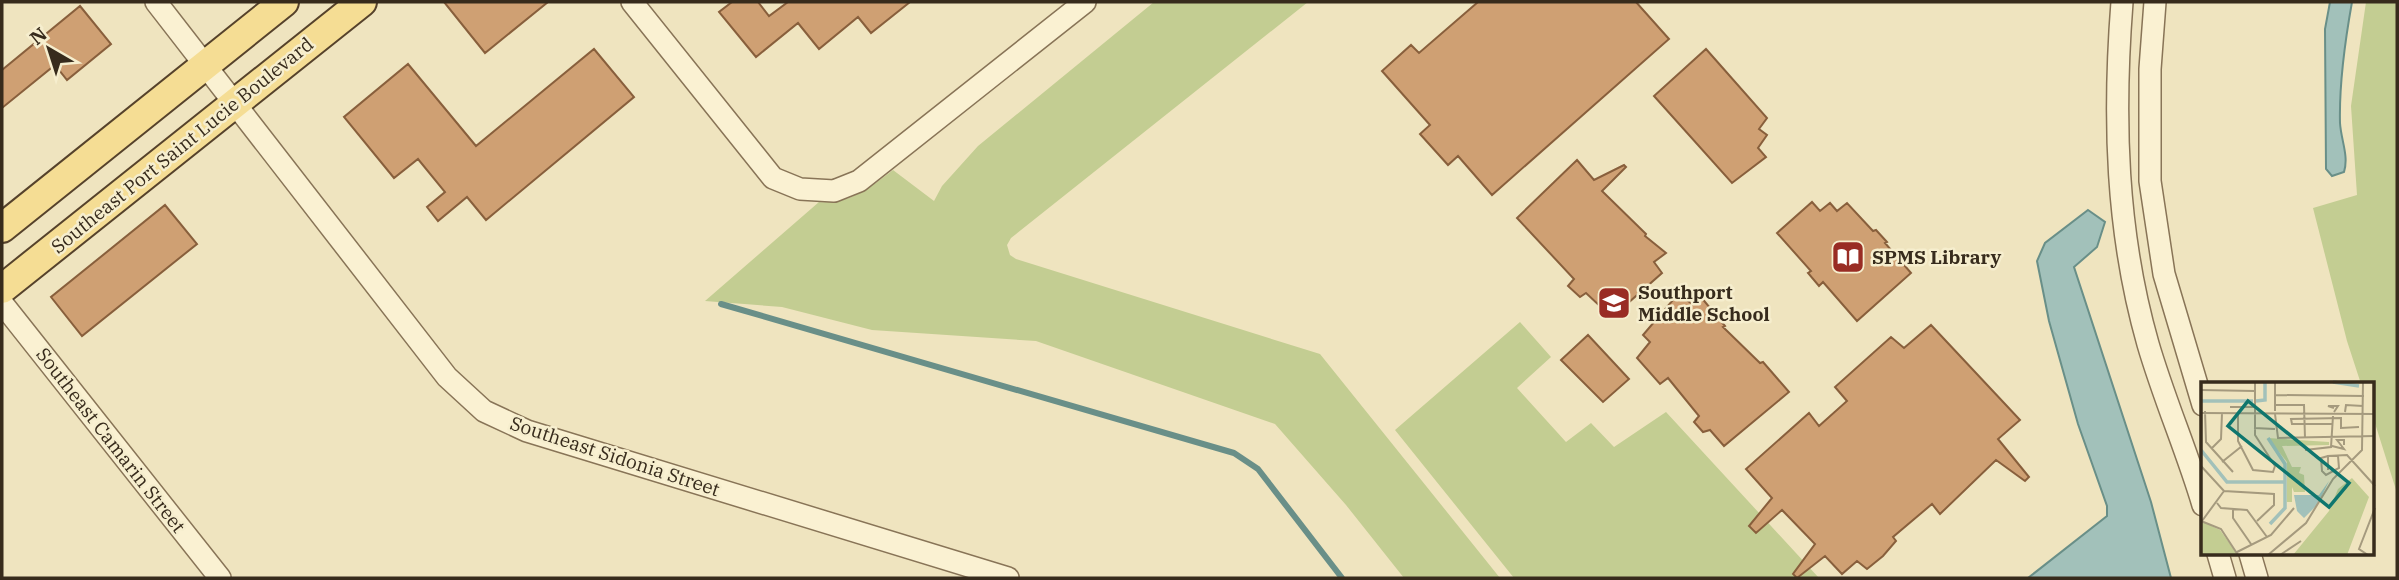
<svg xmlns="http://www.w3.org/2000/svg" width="2399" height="580" font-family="'IBM Plex Serif',serif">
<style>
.green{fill:#c3cd92}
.water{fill:#a2c1ba;stroke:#698f88;stroke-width:2}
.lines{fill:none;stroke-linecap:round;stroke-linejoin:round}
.stream{stroke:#698f88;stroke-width:6}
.building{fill:#cfa073;stroke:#885f3c;stroke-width:2}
.minor-casing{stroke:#887457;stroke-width:24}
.major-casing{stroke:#56422b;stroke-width:32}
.minor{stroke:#faf1d2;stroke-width:21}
.major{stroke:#f5dd94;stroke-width:28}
.labels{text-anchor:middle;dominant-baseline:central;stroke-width:5;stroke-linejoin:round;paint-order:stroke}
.street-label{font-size:19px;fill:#372b1c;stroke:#f6eece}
.poi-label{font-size:19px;font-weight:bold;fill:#372b1c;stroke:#f6eece;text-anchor:start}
.inset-river{fill:none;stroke:#a2c1ba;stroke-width:3.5}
.inset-road{fill:none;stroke:#a59a7e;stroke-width:2}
.view{fill:#0f766e;fill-opacity:0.15;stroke:#0f766e;stroke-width:3.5}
.inset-edge{fill:none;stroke:#372b1c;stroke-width:3.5}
</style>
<rect width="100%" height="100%" fill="#efe4bf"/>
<!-- green -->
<path class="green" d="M 1154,2 L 1308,2 L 1011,238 L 1007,245 L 1010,255 L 1016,259 L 1320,354 L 1500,578 L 1404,578 L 1346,505 L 1275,424 L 1036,341 L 872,330 L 782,307 L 705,301 L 819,202 C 851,204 869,188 893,170 L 934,201 L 942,186 L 978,146 Z
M 2366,2 L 2397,2 L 2397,493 L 2373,417 L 2373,384 L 2361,384 L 2347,341 L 2313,208 L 2357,195 L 2351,106 Z
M 1520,322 L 1551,357 L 1517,388 L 1566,442 L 1591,423 L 1614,447 L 1666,412 L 1819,578 L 1514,578 L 1395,430 Z"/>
<!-- water -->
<path class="water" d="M 2330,2 L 2352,2 C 2345,41 2339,83 2340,123 C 2341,140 2349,156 2344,172 L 2332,176 L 2326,169 L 2325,29 Z
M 2088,210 L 2105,222 L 2097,247 L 2074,267 L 2151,502 L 2171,578 L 2028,578 L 2107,516 L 2107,506 L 2078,424 L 2049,321 L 2037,261 L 2045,243 Z"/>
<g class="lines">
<!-- stream -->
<path class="stream" d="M 721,304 L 1234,453 L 1258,469 L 1342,578"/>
</g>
<!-- building -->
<path class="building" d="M 444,2 L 548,2 L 485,53 Z
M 732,2 L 758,2 L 769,16 L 788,2 L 910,2 L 871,33 L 858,17 L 819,49 L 798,23 L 756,57 L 719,12 Z
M 1478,2 L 1636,2 L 1669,39 L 1492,195 L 1458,156 L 1448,165 L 1420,134 L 1430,125 L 1382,71 L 1411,45 L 1419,53 Z
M 80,6 L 111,44 L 67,80 L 55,65 L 2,108 L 2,70 Z
M 594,49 L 634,97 L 486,220 L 467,197 L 438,221 L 427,207 L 445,192 L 418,159 L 394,178 L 344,117 L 408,64 L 476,146 Z
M 1706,49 L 1767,118 L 1759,129 L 1767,135 L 1758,148 L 1766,157 L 1732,183 L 1654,96 Z
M 1577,160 L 1594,180 L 1624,165 L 1626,167 L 1602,191 L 1646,234 L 1645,236 L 1666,253 L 1654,262 L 1662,273 L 1619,311 L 1612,302 L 1603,309 L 1586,293 L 1580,297 L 1568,286 L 1574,279 L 1517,218 Z
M 1812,202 L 1820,211 L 1830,203 L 1837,211 L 1847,203 L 1873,231 L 1876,230 L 1887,242 L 1885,243 L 1911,273 L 1857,321 L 1823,282 L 1819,286 L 1808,273 L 1811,271 L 1777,233 Z
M 165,205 L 197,244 L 82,336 L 51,297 Z
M 1678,294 L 1691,303 L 1701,297 L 1725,326 L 1723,327 L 1760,363 L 1763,362 L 1789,392 L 1724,446 L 1710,430 L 1703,432 L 1694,422 L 1699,416 L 1668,378 L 1660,384 L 1637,358 L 1650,342 L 1643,335 Z
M 1931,325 L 2020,420 L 1998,439 L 2029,477 L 2025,481 L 1996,460 L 1940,514 L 1932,504 L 1893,537 L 1896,541 L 1883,556 L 1867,569 L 1857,561 L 1842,574 L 1825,556 L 1797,578 L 1793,574 L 1815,544 L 1782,510 L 1756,533 L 1749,526 L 1772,498 L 1746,469 L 1809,413 L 1819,426 L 1847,401 L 1835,387 L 1891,337 L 1904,348 Z
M 1588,335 L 1629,379 L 1603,402 L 1561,360 Z"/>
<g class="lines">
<defs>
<path id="minor" d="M 156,2 L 447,377 L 484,411 L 527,431 L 1008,578
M 632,2 L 773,178 L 800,189 L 834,191 L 859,181 L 1085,2
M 2122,2 C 2113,118 2116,232 2148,344 C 2164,399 2187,451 2203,505
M 2155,2 L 2150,69 L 2150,181 L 2164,274 L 2203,405
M 2,303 L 220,578
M 2218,554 L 2225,578
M 2250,554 L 2257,578"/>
<path id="major" d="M 2,228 L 284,2
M 2,289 L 362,2"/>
</defs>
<!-- minor casing -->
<use href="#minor" class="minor-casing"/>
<!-- major casing -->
<use href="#major" class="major-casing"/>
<!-- minor -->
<use href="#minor" class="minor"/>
<!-- major -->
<use href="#major" class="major"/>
</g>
<!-- icons -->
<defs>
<symbol id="library-square" viewBox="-11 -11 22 22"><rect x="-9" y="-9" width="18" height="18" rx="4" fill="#992c24" stroke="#f6eece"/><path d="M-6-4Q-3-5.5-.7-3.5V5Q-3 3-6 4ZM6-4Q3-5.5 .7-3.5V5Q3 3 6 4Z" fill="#fff"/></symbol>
<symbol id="school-square" viewBox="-11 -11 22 22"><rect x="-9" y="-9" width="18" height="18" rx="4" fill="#992c24" stroke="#f6eece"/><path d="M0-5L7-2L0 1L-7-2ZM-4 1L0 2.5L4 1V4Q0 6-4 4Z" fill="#fff"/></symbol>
</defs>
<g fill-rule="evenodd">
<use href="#library-square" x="1829" y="238" width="38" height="38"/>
<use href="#school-square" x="1595" y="284" width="38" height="38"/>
</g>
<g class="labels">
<!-- street labels -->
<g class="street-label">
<text transform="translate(182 145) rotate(-39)">Southeast Port Saint Lucie Boulevard</text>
<text transform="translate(111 440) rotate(52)">Southeast Camarin Street</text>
<text transform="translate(615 456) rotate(18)">Southeast Sidonia Street</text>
</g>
<!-- poi labels -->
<g class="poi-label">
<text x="1872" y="257">SPMS Library</text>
<text x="1638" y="292">Southport<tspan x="1638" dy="22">Middle School</tspan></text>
</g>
</g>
<!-- overview -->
<g transform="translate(2201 382)">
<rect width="173" height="173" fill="#efe4bf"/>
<path d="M 67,56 L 128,60 L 128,63 L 81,64 L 91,85 L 100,85 L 98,91 L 103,93 L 104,110 L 93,110 L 91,105 L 91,120 L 86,120 L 86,80 ZM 151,96 L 168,115 L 146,173 L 92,173 L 128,129 L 137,107 ZM 0,139 L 19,148 L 37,173 L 0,173 Z" fill="#c3cd92"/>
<path d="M 128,99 L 117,122 L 103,136 L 96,129 L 93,113 L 118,113 Z" fill="#a2c1ba"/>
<path class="inset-river" d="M 132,0 L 158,4M 0,19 L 52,19M 55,19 L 64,18 L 64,0M 67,56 L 84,82 L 84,126 L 69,142M 0,68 L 26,100 L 84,100"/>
<path class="inset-road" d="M 0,8 L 54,9M 74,13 L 163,14M 74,23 L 103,23 L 104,56M 29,25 L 54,25M 4,29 L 5,60 L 32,90M 74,29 L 74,0M 133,30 L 137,24 L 127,24 L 133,26M 144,30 L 145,23 L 162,24M 0,31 L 174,32M 37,31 L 37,59 L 52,88 L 72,90 L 74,84 L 54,53 L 54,0M 74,32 L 77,56 L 174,54M 132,42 L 91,42 L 90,37 L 140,36 L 140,46 L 158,45M 53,46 L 74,47M 131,64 L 143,67 L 136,58 L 143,58 L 143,63M 11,66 L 20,57 L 21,31M 104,68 L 130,65 L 132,34M 127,74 L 120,76 L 121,89 L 125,93 L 138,86 L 137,74M 21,80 L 41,64M 0,84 L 23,109 L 73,112 L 73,123 L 56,139M 127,88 L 127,74 L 146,73 L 174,104M 16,121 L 20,126 L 46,128 L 66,155M 32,126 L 32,136 L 50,162M 0,139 L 20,147 L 37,173M 1,139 L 23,109M 36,170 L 70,153 L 93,126M 67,173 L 105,141 L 132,97 L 161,68 L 162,0M 79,173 L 100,159M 167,173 L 158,167 L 174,126"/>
<path class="view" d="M 47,19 L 148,101 L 128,125 L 27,44 Z"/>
<rect width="173" height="173" class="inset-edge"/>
</g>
<!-- border -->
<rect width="2399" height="580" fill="none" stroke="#372b1c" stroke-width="7"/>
<!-- north arrow -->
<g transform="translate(49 49) rotate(321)" stroke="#f6eece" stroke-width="5" paint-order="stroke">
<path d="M0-5L12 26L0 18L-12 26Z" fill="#372b1c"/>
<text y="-10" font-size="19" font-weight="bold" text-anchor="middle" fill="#372b1c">N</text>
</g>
</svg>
